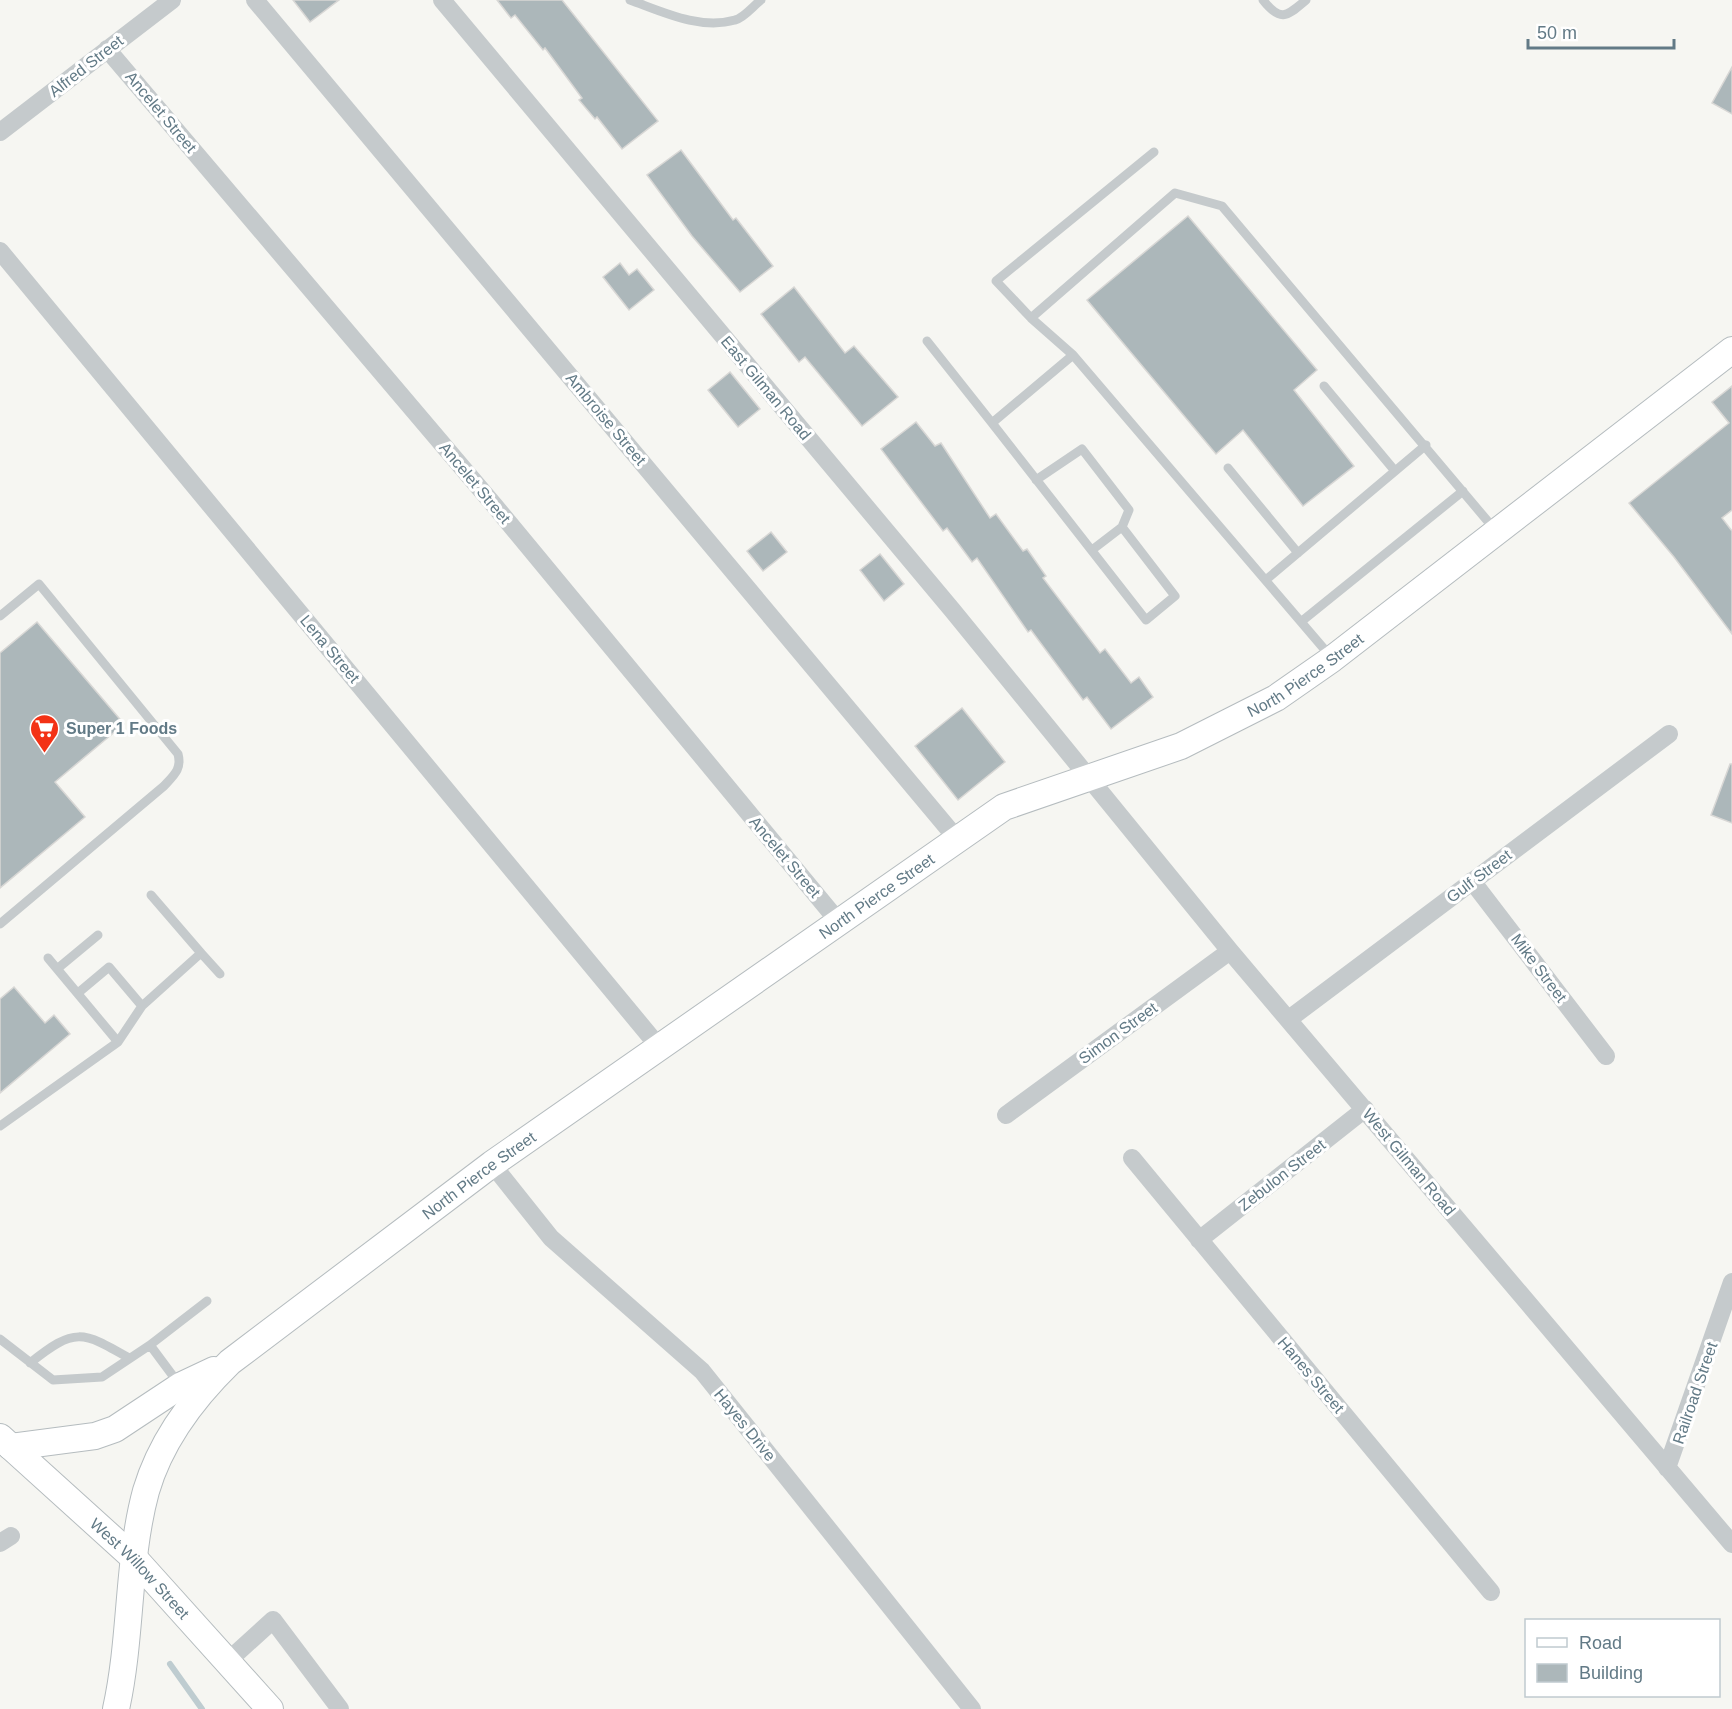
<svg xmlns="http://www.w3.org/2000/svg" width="1732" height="1709" font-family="Arial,sans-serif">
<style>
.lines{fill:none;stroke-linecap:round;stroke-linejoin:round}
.stream{stroke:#beccd0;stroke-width:6}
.building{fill:#acb7ba;stroke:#d8d7d5;stroke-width:1.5}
.secondary-casing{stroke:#b5bcbf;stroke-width:28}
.lane{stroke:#c5cacc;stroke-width:9}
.street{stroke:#c5cacc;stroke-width:18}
.secondary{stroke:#fff;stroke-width:26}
.labels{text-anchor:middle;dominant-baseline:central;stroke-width:6;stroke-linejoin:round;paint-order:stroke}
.street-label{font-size:16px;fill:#627a86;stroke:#fff}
.poi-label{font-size:16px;font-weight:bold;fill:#627a86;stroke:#fff;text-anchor:start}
</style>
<rect width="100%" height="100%" fill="#f6f6f2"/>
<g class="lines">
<!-- stream -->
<path class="stream" d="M 170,1664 L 202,1709"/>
</g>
<!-- building -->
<path class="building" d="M 293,0 L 339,0 L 310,22 Z
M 497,0 L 562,0 L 658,121 L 622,149 L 597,117 L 595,119 L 579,100 L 582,98 L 545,48 L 543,50 L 515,15 L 511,18 Z
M 1732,67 L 1732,114 L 1712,103 Z
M 681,150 L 733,220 L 736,218 L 773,266 L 740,292 L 692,236 L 647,175 Z
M 1188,216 L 1317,370 L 1294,390 L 1354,466 L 1303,506 L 1243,430 L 1216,454 L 1087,300 Z
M 620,263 L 629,275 L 637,269 L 654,290 L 629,310 L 603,277 Z
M 794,287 L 845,353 L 854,346 L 898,397 L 862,426 L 805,357 L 799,362 L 761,314 Z
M 730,372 L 760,409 L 738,427 L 708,390 Z
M 1732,386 L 1732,510 L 1722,518 L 1732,531 L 1732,634 L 1674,557 L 1629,503 L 1729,423 L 1712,402 Z
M 916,422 L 935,446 L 941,443 L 990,518 L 996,514 L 1023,551 L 1027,549 L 1046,576 L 1043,578 L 1100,653 L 1105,649 L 1131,683 L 1139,677 L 1153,697 L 1111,729 L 1087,697 L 1083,700 L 1031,630 L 1028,632 L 977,558 L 972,562 L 947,528 L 943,531 L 881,449 Z
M 771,532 L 787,552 L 763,571 L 747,551 Z
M 880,554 L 904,584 L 884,601 L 860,570 Z
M 37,622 L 124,724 L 55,782 L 85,817 L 0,888 L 0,653 Z
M 962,708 L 1005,762 L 958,800 L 915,746 Z
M 1730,764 L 1732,764 L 1732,823 L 1711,815 Z
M 14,987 L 45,1023 L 54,1015 L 70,1034 L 0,1093 L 0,999 Z"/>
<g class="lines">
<defs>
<g id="secondary">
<path id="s1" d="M 0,1437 L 135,1559 L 270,1709"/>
<path d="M 11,1447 L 95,1436 L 115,1429 L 180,1386 L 214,1370"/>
<path id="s2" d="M 116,1709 C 132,1637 127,1561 146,1491 C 161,1440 193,1398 230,1362 L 492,1164 L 1004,807 L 1181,746 L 1276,698 L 1332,659 L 1732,350"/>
</g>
</defs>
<!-- secondary casing -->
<use href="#secondary" class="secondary-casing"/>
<!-- lane -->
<path class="lane" d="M 630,0 C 663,12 700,30 735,20 C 744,18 753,6 761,0
M 1263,0 C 1281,23 1287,16 1306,0
M 1031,318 L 996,281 L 1154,152
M 927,341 L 992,423
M 1073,355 L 992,423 L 1146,620 L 1175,596 L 1122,527 L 1092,550
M 1324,386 L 1395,471
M 1228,468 L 1298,553
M 1036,480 L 1082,449 L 1129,510 L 1122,527
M 1267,579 L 1426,445
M 0,616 L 39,584 L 178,754 C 182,769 174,775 164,786 L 0,924
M 1302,621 L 1463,491
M 1331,657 L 1073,355 L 1031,318 L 1175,193 L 1222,206 L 1496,531
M 151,895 L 201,953
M 57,969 L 98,935
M 78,993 L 109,967 L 142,1006
M 118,1042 L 142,1006 L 201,953 L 220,974
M 0,1126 L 118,1042 L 48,958
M 0,1339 L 53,1380 L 102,1377 L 150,1345 L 179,1384
M 150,1345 L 207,1301
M 30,1363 C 75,1327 82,1331 129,1358"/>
<!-- street -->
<path class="street" d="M 255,0 L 957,839
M 442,0 L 953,611 L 1230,951 L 1732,1544
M 107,49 L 494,505 L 838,921
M 0,132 L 172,0
M 0,251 L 659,1047
M 1472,881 L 1606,1056
M 1289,1019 L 1669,734
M 1006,1115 L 1230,951
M 1132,1158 L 1491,1592
M 492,1164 L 551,1238 L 702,1371 L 972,1709
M 1199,1240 L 1365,1109
M 1667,1468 L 1732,1282
M 0,1543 L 11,1536
M 229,1660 L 273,1620 L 340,1709"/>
<!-- secondary -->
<use href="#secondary" class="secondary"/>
</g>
<!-- icons -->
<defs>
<symbol id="supermarket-pin" viewBox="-11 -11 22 30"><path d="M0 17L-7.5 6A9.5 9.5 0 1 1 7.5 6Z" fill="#f33216" stroke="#fff"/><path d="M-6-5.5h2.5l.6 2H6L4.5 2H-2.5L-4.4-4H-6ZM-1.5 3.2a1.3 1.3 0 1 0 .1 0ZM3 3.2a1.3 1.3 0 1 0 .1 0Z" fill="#fff"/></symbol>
</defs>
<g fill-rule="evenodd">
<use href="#supermarket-pin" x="28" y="712" width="33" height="45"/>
</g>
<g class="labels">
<!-- street labels -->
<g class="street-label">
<text transform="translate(86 66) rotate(-38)">Alfred Street</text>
<text transform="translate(161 112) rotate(50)">Ancelet Street</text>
<text transform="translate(766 388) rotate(50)">East Gilman Road</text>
<text transform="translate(606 419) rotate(50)">Ambroise Street</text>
<text transform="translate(475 483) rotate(50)">Ancelet Street</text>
<text transform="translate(330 649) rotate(50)">Lena Street</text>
<text stroke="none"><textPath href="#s2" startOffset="1659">North Pierce Street</textPath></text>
<text transform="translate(785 857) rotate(50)">Ancelet Street</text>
<text transform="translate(1479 876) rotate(-37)">Gulf Street</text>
<text stroke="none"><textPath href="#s2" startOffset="1173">North Pierce Street</textPath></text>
<text transform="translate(1539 968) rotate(53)">Mike Street</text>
<text transform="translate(1118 1033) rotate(-36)">Simon Street</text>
<text transform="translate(1409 1162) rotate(50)">West Gilman Road</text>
<text stroke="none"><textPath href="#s2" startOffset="687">North Pierce Street</textPath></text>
<text transform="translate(1282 1175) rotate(-38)">Zebulon Street</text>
<text transform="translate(1311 1375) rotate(50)">Hanes Street</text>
<text transform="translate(1695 1393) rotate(-71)">Railroad Street</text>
<text transform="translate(745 1425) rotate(51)">Hayes Drive</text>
<text stroke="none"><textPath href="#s1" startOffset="192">West Willow Street</textPath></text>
</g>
<!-- poi labels -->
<g class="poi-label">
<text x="66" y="728">Super 1 Foods</text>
</g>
</g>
<!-- legend -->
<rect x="1525" y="1619" width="195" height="78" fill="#ffffff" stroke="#c0cacf" stroke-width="1.5"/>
<rect x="1537" y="1638" width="30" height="9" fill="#ffffff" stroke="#c0cacf" stroke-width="1.5"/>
<text x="1579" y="1649" font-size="18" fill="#627a86">Road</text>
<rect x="1537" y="1664" width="30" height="18" fill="#acb7ba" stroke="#c0cacf" stroke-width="1.5"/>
<text x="1579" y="1679" font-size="18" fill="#627a86">Building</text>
<!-- scale -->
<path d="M1528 39v9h146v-9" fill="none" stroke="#627a86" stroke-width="3"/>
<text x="1537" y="39" font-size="18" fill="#627a86" stroke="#ffffff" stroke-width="4.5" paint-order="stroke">50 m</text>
</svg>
